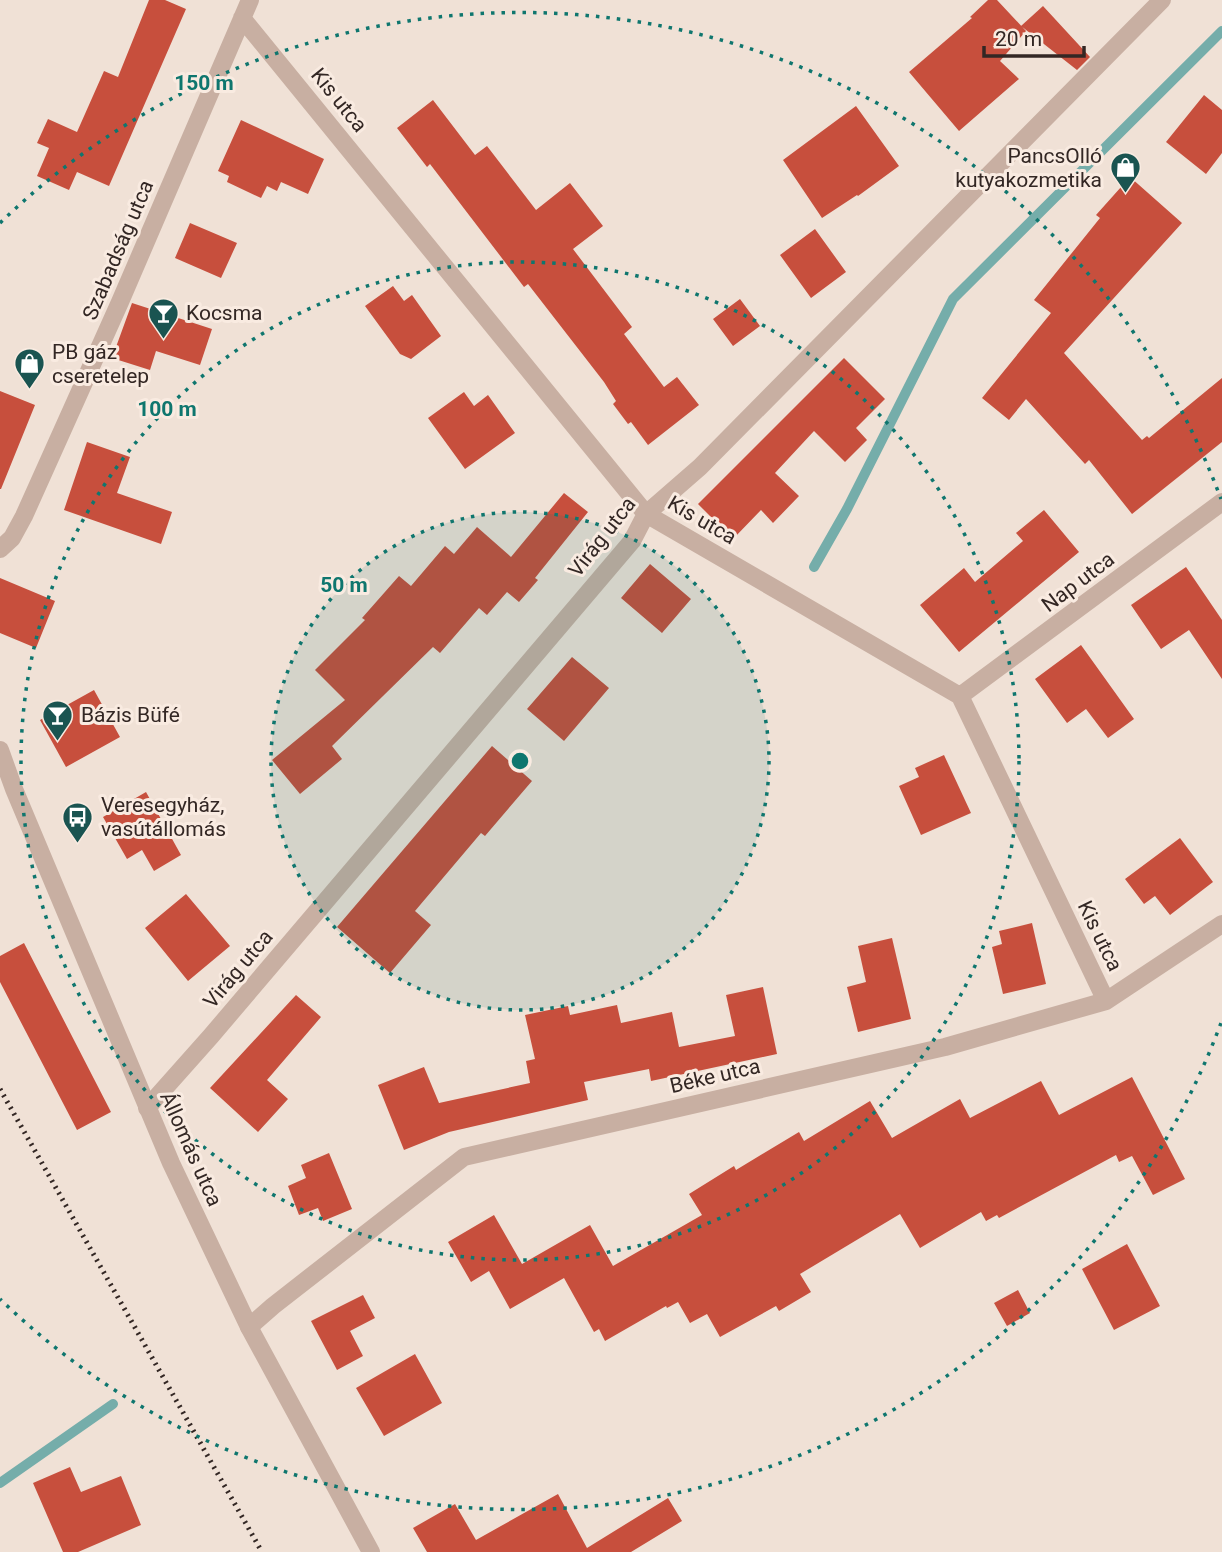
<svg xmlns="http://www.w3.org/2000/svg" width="1222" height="1552" font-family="Roboto,sans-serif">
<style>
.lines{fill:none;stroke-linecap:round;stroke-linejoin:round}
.stream{stroke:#75adaa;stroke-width:10}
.building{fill:#c74f3d}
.minor{stroke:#c8afa2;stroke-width:18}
.tertiary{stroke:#c8afa2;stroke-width:18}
.rail{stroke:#332724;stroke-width:5;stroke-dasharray:2 5;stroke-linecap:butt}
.ring{fill:none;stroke:#0f766e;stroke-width:3.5;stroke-dasharray:3.5 7}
.labels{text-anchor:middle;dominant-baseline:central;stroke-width:6;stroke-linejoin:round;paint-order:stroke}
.street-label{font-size:21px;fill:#332724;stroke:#f9ebe1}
.poi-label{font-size:21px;fill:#332724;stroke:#f9ebe1;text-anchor:start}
.centre{fill:#0f766e;stroke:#f9ebe1;stroke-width:3.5}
.ring-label{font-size:21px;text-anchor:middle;font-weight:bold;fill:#0f766e;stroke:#f9ebe1;stroke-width:6;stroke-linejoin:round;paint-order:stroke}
</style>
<rect width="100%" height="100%" fill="#f0e1d6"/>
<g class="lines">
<!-- stream -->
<path class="stream" d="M 814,567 L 847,509 L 953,299 L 1222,31
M 0,1483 L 113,1404"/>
</g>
<!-- building -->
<path class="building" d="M 149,0 L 165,0 L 186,9 L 109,186 L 77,172 L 69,190 L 37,176 L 49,148 L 37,143 L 48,119 L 77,132 L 104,71 L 118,77 Z
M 988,0 L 997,0 L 1026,31 L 1000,61 L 1019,79 L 959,131 L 909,72 L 972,18 L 970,17 Z
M 1043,6 L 1090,57 L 1077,70 L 1021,26 Z
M 1204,95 L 1222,110 L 1222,153 L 1206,174 L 1166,142 Z
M 433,100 L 475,155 L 487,146 L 536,210 L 570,183 L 603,226 L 573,249 L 632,327 L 624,334 L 664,387 L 677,377 L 699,405 L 648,445 L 631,422 L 628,424 L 613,404 L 616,401 L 604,382 L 528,284 L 524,287 L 430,164 L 427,167 L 397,128 Z
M 856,106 L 899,166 L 858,196 L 857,195 L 822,218 L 783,160 Z
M 241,120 L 324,159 L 308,194 L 281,182 L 277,191 L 267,186 L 261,198 L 227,182 L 229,176 L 218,171 Z
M 1130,177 L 1182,223 L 1064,353 L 1142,440 L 1147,436 L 1149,438 L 1222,378 L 1222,442 L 1132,514 L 1089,460 L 1085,464 L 1026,399 L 1009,420 L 982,398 L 1051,313 L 1034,300 L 1100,218 L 1096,215 Z
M 190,223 L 237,243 L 221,278 L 175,258 Z
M 815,229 L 846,272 L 811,298 L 780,255 Z
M 393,286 L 404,301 L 412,295 L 441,336 L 411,359 L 400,354 L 365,306 Z
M 740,299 L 760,326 L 733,346 L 713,319 Z
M 132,303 L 212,329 L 200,365 L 156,351 L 150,370 L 112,358 Z
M 844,358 L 885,399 L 856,428 L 867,440 L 845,462 L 814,431 L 775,473 L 799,496 L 773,523 L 761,510 L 733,539 L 698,504 Z
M 0,391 L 35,405 L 1,489 L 0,489 Z
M 464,392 L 474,406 L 488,395 L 515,433 L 465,469 L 428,418 Z
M 87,442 L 130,457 L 117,493 L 172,512 L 161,544 L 64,510 Z
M 564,493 L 588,512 L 535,578 L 538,580 L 519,602 L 507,592 L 487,615 L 479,608 L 440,653 L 433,647 L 332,746 L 342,759 L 300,794 L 272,760 L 345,700 L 315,670 L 365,620 L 362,618 L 399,576 L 411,586 L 445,546 L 454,554 L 477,527 L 511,557 Z
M 1044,510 L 1079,552 L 959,652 L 920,605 L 964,568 L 975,582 L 1023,541 L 1016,533 Z
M 650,564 L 691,599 L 662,633 L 621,598 Z
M 1186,567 L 1222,620 L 1222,679 L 1189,630 L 1161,649 L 1131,605 Z
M 0,578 L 55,601 L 36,648 L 0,633 Z
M 1081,645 L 1134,719 L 1108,738 L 1086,709 L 1067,723 L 1035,679 Z
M 572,657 L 609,688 L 564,741 L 527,709 Z
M 94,690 L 120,737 L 66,767 L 40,720 Z
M 492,746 L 532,781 L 485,836 L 481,833 L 415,911 L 431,925 L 390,973 L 337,927 Z
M 944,755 L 971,813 L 921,835 L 899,786 L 919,777 L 915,768 Z
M 146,792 L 181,855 L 154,871 L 142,850 L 127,859 L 103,817 Z
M 1180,838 L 1213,882 L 1170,915 L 1155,896 L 1144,904 L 1125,879 Z
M 186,894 L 230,946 L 188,981 L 145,928 Z
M 1032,923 L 1046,984 L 1003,994 L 992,947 L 1002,944 L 999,931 Z
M 892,938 L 911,1019 L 858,1032 L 847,987 L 866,982 L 858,946 Z
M 24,943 L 111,1112 L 77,1130 L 0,982 L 0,956 Z
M 763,987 L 777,1054 L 651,1081 L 649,1069 L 584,1082 L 588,1100 L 449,1132 L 404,1150 L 378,1085 L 424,1067 L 439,1103 L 530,1083 L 526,1061 L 535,1059 L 525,1015 L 568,1006 L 570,1015 L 617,1005 L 621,1023 L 672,1012 L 679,1047 L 735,1036 L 726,995 Z
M 296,995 L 321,1017 L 267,1080 L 288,1099 L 258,1132 L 210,1088 Z
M 1132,1077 L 1185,1179 L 1153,1195 L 1132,1156 L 1119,1162 L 1116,1155 L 999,1218 L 997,1215 L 986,1221 L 981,1212 L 920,1248 L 900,1214 L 800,1274 L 811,1292 L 779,1311 L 776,1306 L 720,1337 L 707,1314 L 690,1323 L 678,1302 L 667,1308 L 666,1306 L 605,1341 L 599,1329 L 594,1332 L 564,1278 L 510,1309 L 489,1271 L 471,1282 L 448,1242 L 494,1215 L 522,1264 L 590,1225 L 613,1266 L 702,1215 L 689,1194 L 734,1166 L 736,1170 L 799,1132 L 804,1141 L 870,1101 L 892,1138 L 960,1099 L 970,1118 L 1041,1081 L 1059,1115 Z
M 329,1153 L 352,1209 L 323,1221 L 318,1208 L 299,1215 L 288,1186 L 306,1178 L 301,1165 Z
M 1127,1244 L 1160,1306 L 1114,1330 L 1082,1269 Z
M 1018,1290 L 1030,1313 L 1007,1326 L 994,1303 Z
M 363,1295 L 375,1318 L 350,1331 L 363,1356 L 337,1370 L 311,1321 Z
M 415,1354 L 442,1403 L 384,1436 L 356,1388 Z
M 70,1467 L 81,1492 L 121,1476 L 141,1525 L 78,1552 L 63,1552 L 33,1483 Z
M 558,1494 L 587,1548 L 668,1498 L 682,1521 L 631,1552 L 427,1552 L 413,1528 L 455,1504 L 476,1540 Z"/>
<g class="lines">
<!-- minor -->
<path class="minor" d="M 242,18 L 646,514 L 960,696 L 1106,1001
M 0,549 L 12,538 L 24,516 L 120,302 L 250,0
M 960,696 L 1222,502
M 147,1108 L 211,1036 L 632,541 L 646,514 L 700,467 L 1162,0
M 249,1327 L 273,1306 L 464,1157 L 945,1047 L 1106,1001 L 1222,924"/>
<!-- tertiary -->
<path class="tertiary" d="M 0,750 L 14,789 L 171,1163 L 249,1327 L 371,1552"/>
<!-- rail -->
<path class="rail" d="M 0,1089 L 262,1552"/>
</g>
<!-- distance rings -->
<circle cx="520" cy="761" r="249" fill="#0f766e" fill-opacity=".12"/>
<g class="ring">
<circle cx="520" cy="761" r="249"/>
<circle cx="520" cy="761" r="499"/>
<path d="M1221 1023A748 748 0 0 1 0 1299M0 223A748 748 0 0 1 1221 499"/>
</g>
<!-- icons -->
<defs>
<symbol id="shop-pin" viewBox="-11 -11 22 30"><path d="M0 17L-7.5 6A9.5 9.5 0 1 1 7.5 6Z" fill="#1a5451" stroke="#f9ebe1"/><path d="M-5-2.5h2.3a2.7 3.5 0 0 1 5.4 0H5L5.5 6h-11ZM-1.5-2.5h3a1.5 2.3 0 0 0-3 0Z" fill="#fff"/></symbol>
<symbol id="bar-pin" viewBox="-11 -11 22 30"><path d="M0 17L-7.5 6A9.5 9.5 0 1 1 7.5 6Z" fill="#1a5451" stroke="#f9ebe1"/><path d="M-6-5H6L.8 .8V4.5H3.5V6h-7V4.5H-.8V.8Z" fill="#fff"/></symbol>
<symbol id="bus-pin" viewBox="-11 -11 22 30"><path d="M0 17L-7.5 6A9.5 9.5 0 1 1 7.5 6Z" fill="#1a5451" stroke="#f9ebe1"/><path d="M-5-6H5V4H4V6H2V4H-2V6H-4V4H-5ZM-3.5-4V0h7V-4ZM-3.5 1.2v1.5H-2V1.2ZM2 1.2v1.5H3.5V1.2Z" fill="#fff"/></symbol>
</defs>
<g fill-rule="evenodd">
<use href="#shop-pin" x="1108" y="150" width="35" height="47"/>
<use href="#bar-pin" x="146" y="296" width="35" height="47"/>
<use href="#shop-pin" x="12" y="346" width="35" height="47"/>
<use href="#bar-pin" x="40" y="698" width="35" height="47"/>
<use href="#bus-pin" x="60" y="800" width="35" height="47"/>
</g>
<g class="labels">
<!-- street labels -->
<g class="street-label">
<text transform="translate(339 100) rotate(51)">Kis utca</text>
<text transform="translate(118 250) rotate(-67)">Szabadság utca</text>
<text transform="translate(702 520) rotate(30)">Kis utca</text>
<text transform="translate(602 537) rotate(-52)">Virág utca</text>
<text transform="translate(1078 582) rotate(-37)">Nap utca</text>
<text transform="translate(1100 936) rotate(64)">Kis utca</text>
<text transform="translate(238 969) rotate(-50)">Virág utca</text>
<text transform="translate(715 1076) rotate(-13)">Béke utca</text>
<text transform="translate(191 1149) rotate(66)">Állomás utca</text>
</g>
<!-- poi labels -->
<g class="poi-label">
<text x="1102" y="156" text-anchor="end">PancsOlló<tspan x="1102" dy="24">kutyakozmetika</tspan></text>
<text x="186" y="313">Kocsma</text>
<text x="52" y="352">PB gáz<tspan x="52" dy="24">cseretelep</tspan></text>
<text x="81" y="715">Bázis Büfé</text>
<text x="101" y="805">Veresegyház,<tspan x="101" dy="24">vasútállomás</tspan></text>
</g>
</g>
<circle cx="520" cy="761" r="10" class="centre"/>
<g class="ring-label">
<text x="204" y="90">150 m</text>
<text x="167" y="416">100 m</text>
<text x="344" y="592">50 m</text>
</g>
<!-- scale -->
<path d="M984 46v10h100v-10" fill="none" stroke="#332724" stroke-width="3.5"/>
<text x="995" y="46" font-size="21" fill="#332724" stroke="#f9ebe1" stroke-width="5" paint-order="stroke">20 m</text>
</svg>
